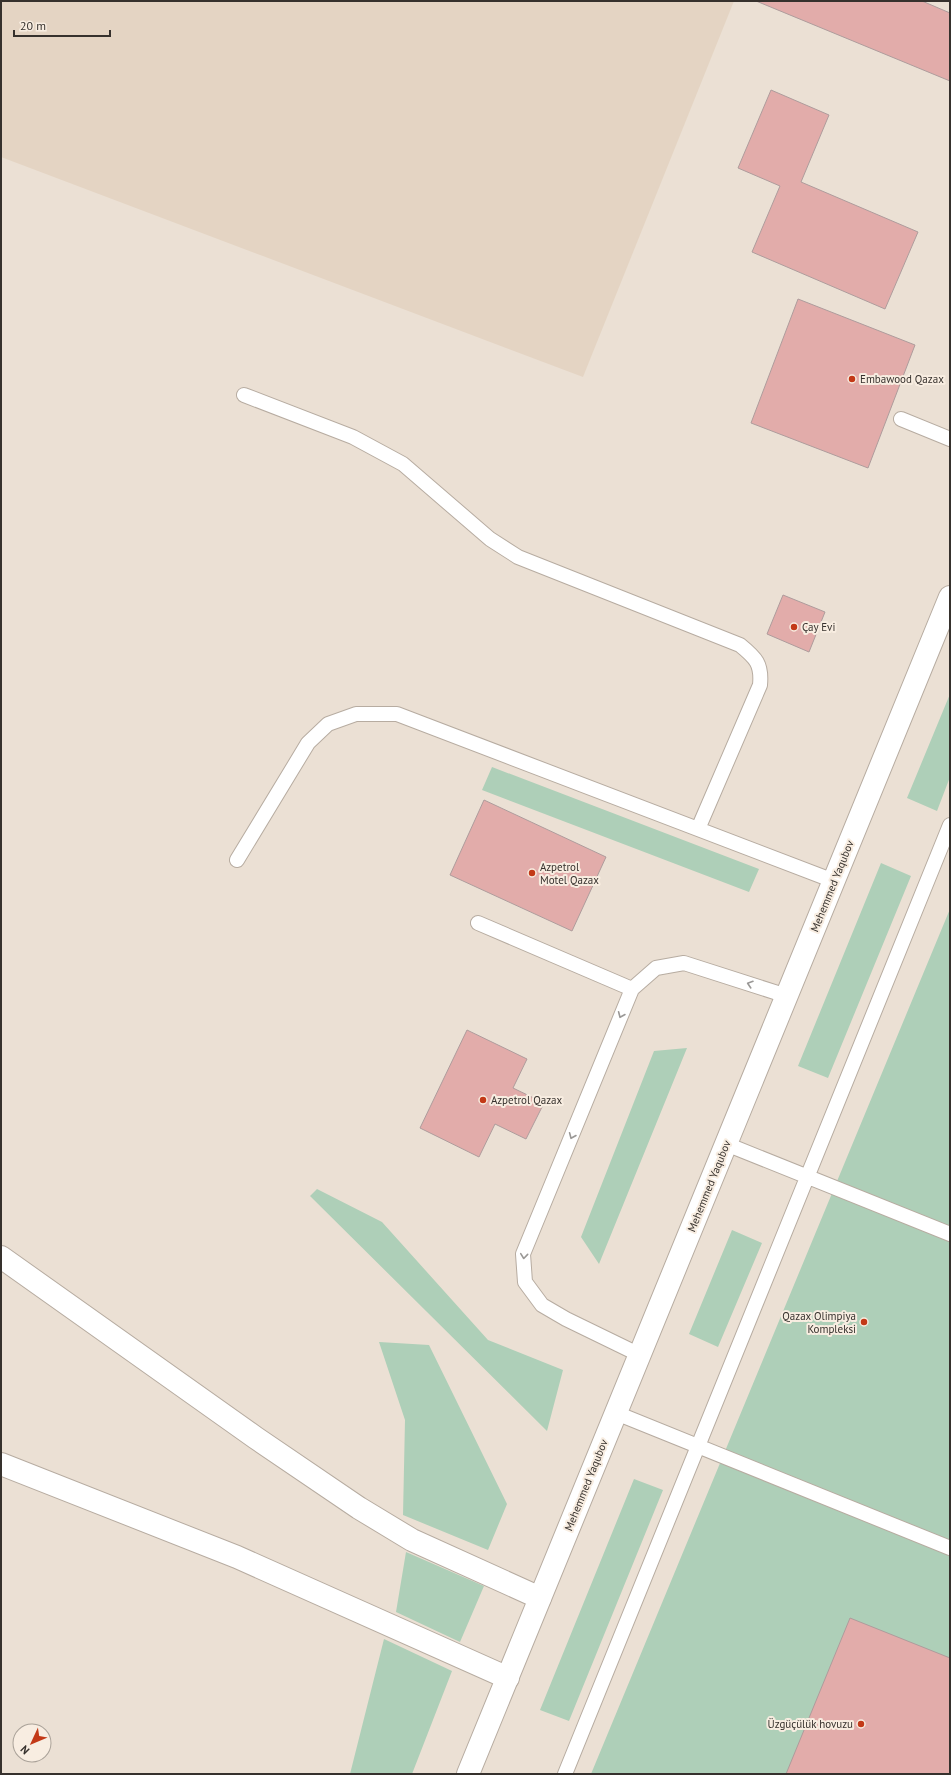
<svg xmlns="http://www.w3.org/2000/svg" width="951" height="1775" font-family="'PT Sans',sans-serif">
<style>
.built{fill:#e4d4c3}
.green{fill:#aecfb8}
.building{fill:#e2acaa;stroke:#ae9c9c}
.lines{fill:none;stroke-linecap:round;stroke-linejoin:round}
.lane-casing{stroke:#b7aca1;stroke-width:16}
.street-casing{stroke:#b7aca1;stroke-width:24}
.primary-casing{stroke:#b7aca1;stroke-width:24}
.lane{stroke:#fff;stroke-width:14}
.street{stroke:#fff;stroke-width:22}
.primary{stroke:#fff;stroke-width:22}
.oneway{stroke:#9a9896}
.poi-dot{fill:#c33917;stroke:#f8ede1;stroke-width:1.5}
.labels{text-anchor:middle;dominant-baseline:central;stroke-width:4;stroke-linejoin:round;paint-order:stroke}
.poi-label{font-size:11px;fill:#36312d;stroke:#f8ede1;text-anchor:start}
.street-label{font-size:11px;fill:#36312d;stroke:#f8ede1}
</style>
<rect width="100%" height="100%" fill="#ebe0d4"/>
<!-- built -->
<path class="built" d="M 1,1 L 734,1 L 583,377 L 1,157 Z"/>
<!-- green -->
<path class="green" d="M 950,694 L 950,777 L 937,811 L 907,798 Z
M 492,767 L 759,869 L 749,892 L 482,790 Z
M 881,863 L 911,876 L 828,1078 L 798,1066 Z
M 950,909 L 950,1774 L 591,1774 Z
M 687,1048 L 599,1264 L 581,1237 L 654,1051 Z
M 317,1189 L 382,1222 L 488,1340 L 563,1370 L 547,1431 L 310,1196 Z
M 732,1230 L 762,1243 L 718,1347 L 689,1334 Z
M 379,1342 L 429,1345 L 507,1504 L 488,1550 L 403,1515 L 405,1420 Z
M 634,1479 L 663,1490 L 569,1721 L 540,1710 Z
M 406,1552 L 484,1586 L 460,1642 L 396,1612 Z
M 384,1639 L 452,1671 L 412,1774 L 350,1774 Z"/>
<!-- building -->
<path class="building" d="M 756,1 L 922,1 L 950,13 L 950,81 Z
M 771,90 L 829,115 L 801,182 L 918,232 L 885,309 L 752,252 L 780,186 L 738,168 Z
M 798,299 L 915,345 L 868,468 L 751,423 Z
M 783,595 L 825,612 L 809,652 L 767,634 Z
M 484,800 L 606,857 L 572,931 L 450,875 Z
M 467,1030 L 527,1059 L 513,1088 L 544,1103 L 526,1139 L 495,1124 L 479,1157 L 420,1128 Z
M 850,1618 L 950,1658 L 950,1774 L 786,1774 Z"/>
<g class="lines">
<defs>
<path id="lane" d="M 244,395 L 353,437 L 403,464 L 490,539 L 518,557 L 740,645 C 756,658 762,664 760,685 L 698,829
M 901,419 L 950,439
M 237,860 L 308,743 L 328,724 L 356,714 L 397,714 L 834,881
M 478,923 L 632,989
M 726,1144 L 950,1234
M 640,1355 L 566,1319 L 542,1305 L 525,1282 L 523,1254 L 632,989 L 656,968 L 684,963 L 787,996
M 616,1413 L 950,1548
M 565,1774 L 950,825"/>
<path id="street" d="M 1,1257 L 256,1438 L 359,1508 L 412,1540 L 540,1598
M 1,1464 L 237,1557 L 508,1678"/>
<path id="primary" d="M 468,1774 L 950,597"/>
</defs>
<!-- lane casing -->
<use href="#lane" class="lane-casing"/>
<!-- street casing -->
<use href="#street" class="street-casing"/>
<!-- primary casing -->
<use href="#primary" class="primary-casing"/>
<!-- lane -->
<use href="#lane" class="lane"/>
<!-- street -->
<use href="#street" class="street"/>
<!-- primary -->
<use href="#primary" class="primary"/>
</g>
<!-- one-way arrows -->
<defs><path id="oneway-chevron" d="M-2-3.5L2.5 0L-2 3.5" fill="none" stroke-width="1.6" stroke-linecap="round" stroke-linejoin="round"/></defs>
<g class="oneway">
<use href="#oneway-chevron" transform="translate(750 984) rotate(-162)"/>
<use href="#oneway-chevron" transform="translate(621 1015) rotate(113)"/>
<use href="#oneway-chevron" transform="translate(572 1136) rotate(113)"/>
<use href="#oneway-chevron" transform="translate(524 1256) rotate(96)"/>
</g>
<!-- markers -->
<g class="poi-dot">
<circle cx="852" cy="379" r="4"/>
<circle cx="794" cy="627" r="4"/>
<circle cx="532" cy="873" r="4"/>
<circle cx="483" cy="1100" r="4"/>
<circle cx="864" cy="1322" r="4"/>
<circle cx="861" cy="1724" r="4"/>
</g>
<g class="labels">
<!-- poi labels -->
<g class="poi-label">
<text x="860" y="379">Embawood Qazax</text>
<text x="802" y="627">Çay Evi</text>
<text x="540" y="867">Azpetrol<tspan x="540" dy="13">Motel Qazax</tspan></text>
<text x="491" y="1100">Azpetrol Qazax</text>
<text x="856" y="1316" text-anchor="end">Qazax Olimpiya<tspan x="856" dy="13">Kompleksi</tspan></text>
<text x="853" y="1724" text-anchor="end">Üzgüçülük hovuzu</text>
</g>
<!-- street labels -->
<g class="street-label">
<text transform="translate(832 886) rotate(-68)">Mehemmed Yaqubov</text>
<text transform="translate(709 1186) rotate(-68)">Mehemmed Yaqubov</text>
<text transform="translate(586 1485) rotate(-68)">Mehemmed Yaqubov</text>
</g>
</g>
<!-- border -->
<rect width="951" height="1775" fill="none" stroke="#36312d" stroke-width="4"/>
<!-- north arrow -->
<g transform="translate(32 1743) rotate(226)"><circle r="19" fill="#f8ede1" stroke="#aaa299"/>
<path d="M0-3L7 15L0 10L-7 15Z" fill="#c33917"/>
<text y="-6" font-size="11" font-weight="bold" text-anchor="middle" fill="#36312d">N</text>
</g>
<!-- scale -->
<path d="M14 30v6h96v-6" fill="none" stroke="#36312d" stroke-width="2"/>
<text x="20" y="30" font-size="12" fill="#36312d" stroke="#f8ede1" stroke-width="3" paint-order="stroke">20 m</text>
</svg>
